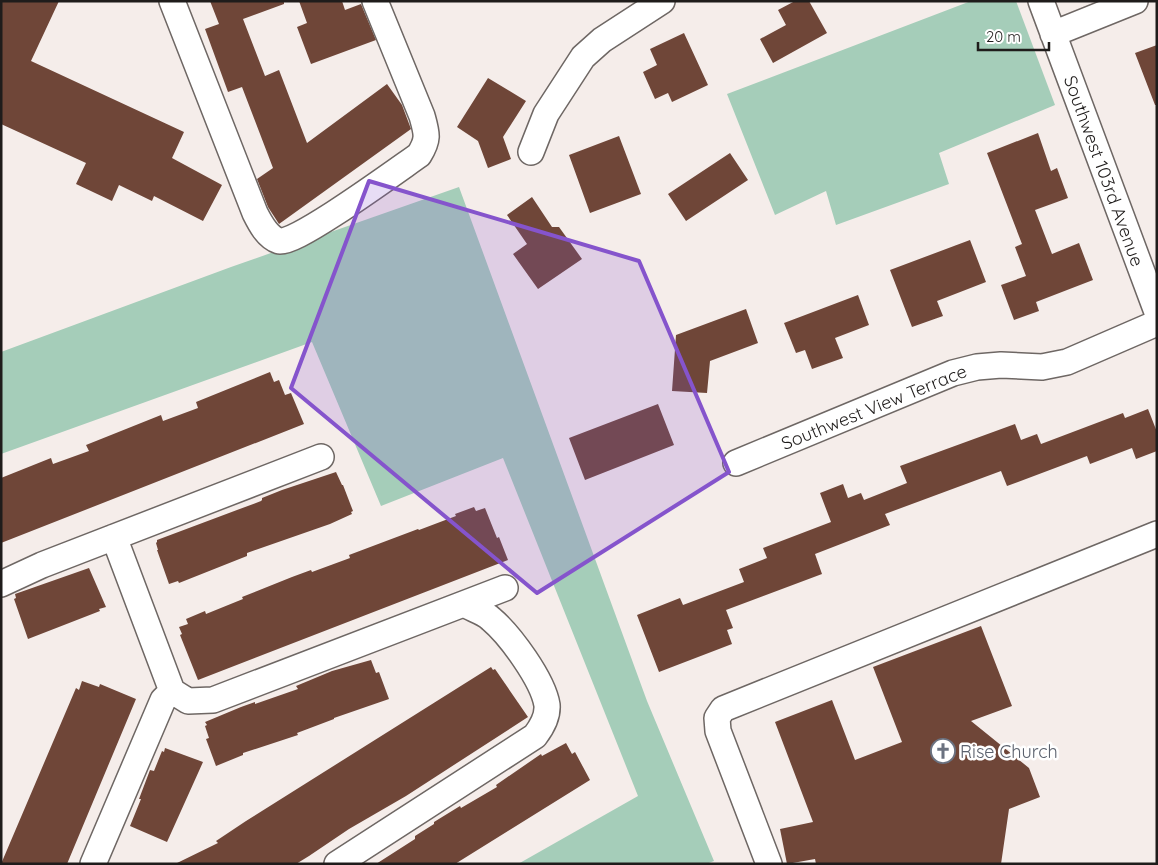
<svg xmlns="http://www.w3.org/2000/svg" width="1158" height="865" font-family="Quicksand,sans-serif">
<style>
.green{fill:#a5cdb9}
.building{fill:#6f4638}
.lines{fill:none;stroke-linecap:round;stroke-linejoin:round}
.minor-casing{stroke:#6e6764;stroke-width:28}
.minor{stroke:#fff;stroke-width:25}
.marked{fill:#8554cc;fill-opacity:0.2;stroke:#8554cc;stroke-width:4;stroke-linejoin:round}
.labels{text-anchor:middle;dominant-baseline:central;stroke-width:5;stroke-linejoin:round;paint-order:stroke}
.street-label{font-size:18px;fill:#1f1c1b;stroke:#fff}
.worship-label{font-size:18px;fill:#5b616d;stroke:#fff;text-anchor:start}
</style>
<rect width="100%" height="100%" fill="#f5edea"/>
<!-- green -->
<path class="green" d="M 971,1 L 1016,1 L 1055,105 L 939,153 L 949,184 L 836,225 L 826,191 L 775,215 L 727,94 Z
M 459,187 L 647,701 L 714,861 L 706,864 L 518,864 L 638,796 L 503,458 L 381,506 L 312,342 L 1,454 L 1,352 L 231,267 Z"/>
<!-- building -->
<path class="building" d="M 1,1 L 59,1 L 31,61 L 184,132 L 172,158 L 222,185 L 203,221 L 154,196 L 152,201 L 119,185 L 112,201 L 76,184 L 86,163 L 1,124 Z
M 210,1 L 284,1 L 284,4 L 243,19 L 265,76 L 279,70 L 307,143 L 387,84 L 402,105 L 411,129 L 279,224 L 268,207 L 257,179 L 273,168 L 242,87 L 228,92 L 205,29 L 219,24 Z
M 299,1 L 342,1 L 345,10 L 361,4 L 376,40 L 311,64 L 297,27 L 307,23 Z
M 795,1 L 809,1 L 827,33 L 773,63 L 760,39 L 786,25 L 778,10 Z
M 684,33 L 708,85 L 672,102 L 668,93 L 655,99 L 643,72 L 657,65 L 650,49 Z
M 1157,45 L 1157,105 L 1155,105 L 1135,53 Z
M 488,78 L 526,101 L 503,137 L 511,159 L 488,168 L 478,141 L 457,127 Z
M 1038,133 L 1051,171 L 1057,168 L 1068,198 L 1035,210 L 1052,254 L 1079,243 L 1093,280 L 1036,302 L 1039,311 L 1014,320 L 1001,285 L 1026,276 L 1015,247 L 1022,244 L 987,153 Z
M 619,136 L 641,194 L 590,213 L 569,155 Z
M 730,153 L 748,180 L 686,221 L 668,194 Z
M 532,197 L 552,227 L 559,227 L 582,259 L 538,289 L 513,254 L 527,244 L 507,215 Z
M 970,240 L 986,282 L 937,301 L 943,316 L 912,327 L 890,270 Z
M 858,295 L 869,325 L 835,338 L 843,358 L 812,369 L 805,350 L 796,353 L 784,323 Z
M 746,309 L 758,343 L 710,361 L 707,393 L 672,391 L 676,335 Z
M 270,372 L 274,382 L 279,380 L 285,395 L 291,393 L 304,424 L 1,543 L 1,478 L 51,458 L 53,464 L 89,451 L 86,445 L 161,415 L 163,421 L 198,408 L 196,402 Z
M 658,404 L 674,445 L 585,480 L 569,438 Z
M 1148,409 L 1157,432 L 1157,451 L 1136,459 L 1132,448 L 1090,464 L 1087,456 L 1007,486 L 1001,471 L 885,514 L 890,525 L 815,554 L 822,574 L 726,610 L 733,628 L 727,630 L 732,644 L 659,672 L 637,615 L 680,598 L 683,605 L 744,582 L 739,569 L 767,558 L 763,548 L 831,522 L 820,493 L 843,484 L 848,498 L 861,493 L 864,500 L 907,483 L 900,466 L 1015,424 L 1021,440 L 1037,434 L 1041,444 L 1123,413 L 1125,418 Z
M 336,472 L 342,485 L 343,485 L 353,511 L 351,512 L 352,514 L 330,524 L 247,553 L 247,556 L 179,583 L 178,581 L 169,584 L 157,550 L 158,550 L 156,543 L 157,542 L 157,540 L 261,501 L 262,500 L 262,498 L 282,490 Z
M 474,507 L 476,511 L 485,508 L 497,538 L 499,537 L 508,560 L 198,680 L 180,635 L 182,634 L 179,627 L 188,624 L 186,619 L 205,611 L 206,614 L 243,599 L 242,597 L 292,577 L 311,570 L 312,572 L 350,558 L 349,555 L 418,529 L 419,530 L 456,516 L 455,514 Z
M 89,568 L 106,607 L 99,609 L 100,611 L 28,639 L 14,599 L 16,598 L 15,594 Z
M 981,626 L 1012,706 L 971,721 L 1029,768 L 1040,797 L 1009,809 L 1001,864 L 816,864 L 815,859 L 787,864 L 780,829 L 813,822 L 775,722 L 832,700 L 855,760 L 902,742 L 873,667 Z
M 371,660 L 376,673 L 379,672 L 389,699 L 334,718 L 334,719 L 297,733 L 298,735 L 243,753 L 243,755 L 216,766 L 206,739 L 209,738 L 205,726 L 207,725 L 205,722 L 241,707 L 255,702 L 255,704 L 298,689 L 296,686 L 332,671 Z
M 491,667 L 493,670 L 495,669 L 528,717 L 406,796 L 349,829 L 309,856 L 296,864 L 175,864 L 218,843 L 216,841 L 246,821 Z
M 82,681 L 99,687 L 100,684 L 136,699 L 67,864 L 1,864 L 76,688 L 79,690 Z
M 566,743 L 572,754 L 575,752 L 590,780 L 455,864 L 376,864 L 415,839 L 415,836 L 434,824 L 434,822 L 460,806 L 461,808 L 497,787 L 496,785 L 541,754 L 542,756 Z
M 165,748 L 203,762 L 167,842 L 130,826 L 141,799 L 139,799 L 150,770 L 154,771 L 162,751 L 164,752 Z"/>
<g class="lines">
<defs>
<path id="minor" d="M 172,1 L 255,213 C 260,223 267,237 279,241 C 294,246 400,168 419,155 C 429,139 427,134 422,116 L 375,1
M 1041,1 L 1157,312
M 1053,34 L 1135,1
M 531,152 L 546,114 L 583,57 L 602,40 L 662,1
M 736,463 L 953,373 L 977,367 L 1001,365 L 1042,367 L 1067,362 L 1157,323
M 114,537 L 172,691 L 188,701 L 213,700 L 505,588
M 1,584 L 42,565 L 321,457
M 93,864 L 163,700 L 172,691
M 337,864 L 535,736 C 542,727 548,717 547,705 C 543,680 510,635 491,619 C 484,612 472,609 464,604
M 769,864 L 718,731 L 717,718 L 723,709 L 1157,534"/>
</defs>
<!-- minor casing -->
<use href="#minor" class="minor-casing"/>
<!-- minor -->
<use href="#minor" class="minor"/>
</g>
<!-- marked area -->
<path class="marked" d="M 369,181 L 639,261 L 729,472 L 537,593 L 291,388 Z"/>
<!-- icons -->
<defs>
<symbol id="church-ring" viewBox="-11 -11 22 22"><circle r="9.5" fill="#fff" stroke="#6b7280" stroke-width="1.5"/><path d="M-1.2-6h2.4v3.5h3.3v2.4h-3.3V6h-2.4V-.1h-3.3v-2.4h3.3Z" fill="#6b7280"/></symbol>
</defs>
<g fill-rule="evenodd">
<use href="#church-ring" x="929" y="737" width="28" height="28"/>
</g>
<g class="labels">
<!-- street labels -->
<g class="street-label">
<text transform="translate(1104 171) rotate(70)">Southwest 103rd Avenue</text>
<text transform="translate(874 407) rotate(-22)">Southwest View Terrace</text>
</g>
<!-- worship labels -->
<g class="worship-label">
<text x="960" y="751">Rise Church</text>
</g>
</g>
<!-- border -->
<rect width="1158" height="865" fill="none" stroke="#1f1c1b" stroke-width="5"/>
<!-- scale -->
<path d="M978 42v8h71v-8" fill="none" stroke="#1f1c1b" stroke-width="2.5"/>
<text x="986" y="42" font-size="15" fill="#1f1c1b" stroke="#ffffff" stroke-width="4" paint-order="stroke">20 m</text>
</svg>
